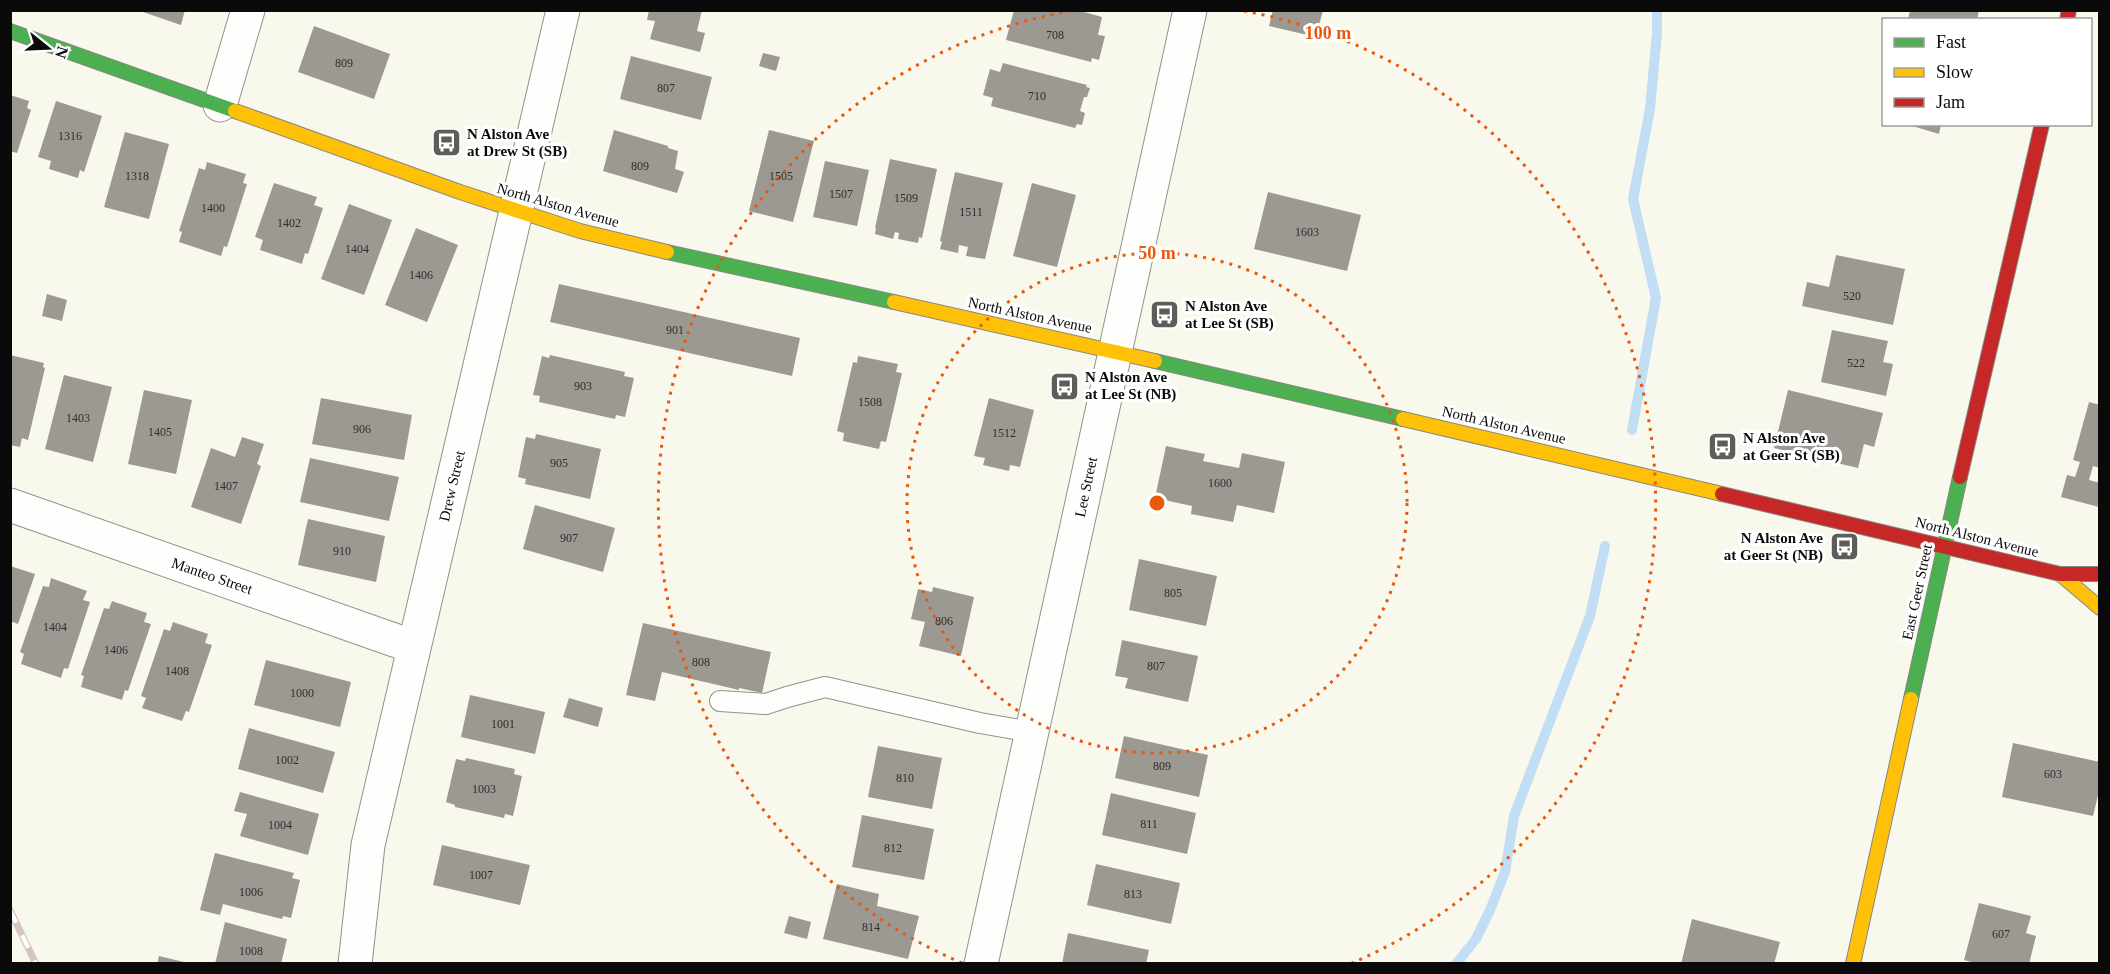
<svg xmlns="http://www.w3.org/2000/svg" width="2110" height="974" font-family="Georgia,serif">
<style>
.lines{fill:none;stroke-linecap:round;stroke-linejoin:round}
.stream{stroke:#c1def5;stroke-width:10}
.building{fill:#9c9993}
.lane-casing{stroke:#92918c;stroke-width:22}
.street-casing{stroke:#92918c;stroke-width:35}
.fast-casing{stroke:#888883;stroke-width:16}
.slow-casing{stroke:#888883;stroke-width:16}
.jam-casing{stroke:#888883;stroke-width:16}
.lane{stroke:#fefefc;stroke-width:20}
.street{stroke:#fefefc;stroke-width:33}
.fast{stroke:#4caf50;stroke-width:14}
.slow{stroke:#ffc107;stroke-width:14}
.jam{stroke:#c62828;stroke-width:14}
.rail-casing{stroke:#d6c4c2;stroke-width:7}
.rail{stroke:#fff;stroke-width:4.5;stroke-dasharray:14;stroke-linecap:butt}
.ring{fill:none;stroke:#e8590c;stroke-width:3;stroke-dasharray:3 6}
.labels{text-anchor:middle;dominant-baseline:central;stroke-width:6;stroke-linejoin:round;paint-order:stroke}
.number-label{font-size:12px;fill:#2e2e2c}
.poi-label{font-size:15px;font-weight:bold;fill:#0a0a0a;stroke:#fff;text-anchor:start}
.street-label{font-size:15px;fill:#0a0a0a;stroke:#fff}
.centre{fill:#e8590c;stroke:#fff;stroke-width:3}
.ring-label{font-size:18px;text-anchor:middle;font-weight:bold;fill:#e8590c;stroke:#fff;stroke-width:6;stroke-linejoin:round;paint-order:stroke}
</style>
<rect width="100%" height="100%" fill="#f9f8ed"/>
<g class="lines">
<!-- stream -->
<path class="stream" d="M 1632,430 L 1656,298 L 1633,199 L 1650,109 L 1657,33 L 1657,10
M 1456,964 L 1476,939 L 1490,910 L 1505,872 L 1514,816 L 1590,616 L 1605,546"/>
</g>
<!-- building -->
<path class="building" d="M 137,10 L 185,10 L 181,25 Z
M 649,10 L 702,10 L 697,31 L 705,33 L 700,52 L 650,39 L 655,21 L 647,20 Z
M 1014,10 L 1077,10 L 1102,17 L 1098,35 L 1105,36 L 1099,60 L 1092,58 L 1091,62 L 1006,40 Z
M 1273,10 L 1323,10 L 1316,37 L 1269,26 Z
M 1910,10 L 1979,10 L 1977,20 L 1908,20 Z
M 314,26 L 390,54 L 374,99 L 298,72 Z
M 763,53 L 780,57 L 776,71 L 759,66 Z
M 631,56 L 712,77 L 701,120 L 620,99 Z
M 1003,63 L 1087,85 L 1086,87 L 1090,88 L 1087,97 L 1084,97 L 1080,111 L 1085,113 L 1082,125 L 1077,124 L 1075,128 L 991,106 L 993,98 L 983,95 L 990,69 L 1000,72 Z
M 10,95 L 29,101 L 27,108 L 31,110 L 17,153 L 10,151 Z
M 56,101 L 102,116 L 84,172 L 80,170 L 78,178 L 49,169 L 51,161 L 38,157 Z
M 1906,124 L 1941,124 L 1939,134 Z
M 614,130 L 668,146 L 668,148 L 678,151 L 675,169 L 684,172 L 677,193 L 603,171 Z
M 769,130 L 814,141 L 793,222 L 749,211 Z
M 125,132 L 169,144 L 149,219 L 104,207 Z
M 890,159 L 937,169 L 922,238 L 919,237 L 918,243 L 898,239 L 899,233 L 895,232 L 893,239 L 875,234 L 876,228 L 875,228 Z
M 825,161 L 869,170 L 857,226 L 813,217 Z
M 207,162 L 246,174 L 243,183 L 247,184 L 227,247 L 224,246 L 221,256 L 179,242 L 182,232 L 179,231 L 199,168 L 205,170 Z
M 955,172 L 1003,183 L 985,259 L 966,256 L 968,247 L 959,245 L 958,253 L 940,249 L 942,242 L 940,241 Z
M 274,183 L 317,197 L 314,205 L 323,208 L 308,254 L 305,253 L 302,264 L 260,250 L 263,240 L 255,237 Z
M 1032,183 L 1076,195 L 1057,267 L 1013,256 Z
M 1268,192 L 1361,215 L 1347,271 L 1254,249 Z
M 349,204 L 392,220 L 364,295 L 321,279 Z
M 416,228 L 458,245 L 427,322 L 385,305 Z
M 1836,255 L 1905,269 L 1893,325 L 1802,306 L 1807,282 L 1829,287 Z
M 559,284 L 800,338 L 792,376 L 550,322 Z
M 47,294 L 67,300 L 62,321 L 42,316 Z
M 1832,330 L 1888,341 L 1883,362 L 1893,364 L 1886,396 L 1821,382 Z
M 10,355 L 44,363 L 43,367 L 45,368 L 28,440 L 22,438 L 20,447 L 10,445 Z
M 550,355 L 625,372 L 624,376 L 634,378 L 625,417 L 616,415 L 615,419 L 539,402 L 540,396 L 533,395 L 542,356 L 549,358 Z
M 858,356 L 898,364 L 896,372 L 902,373 L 886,442 L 881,441 L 879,449 L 843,441 L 844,433 L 837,431 L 853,362 L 857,363 Z
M 64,375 L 112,387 L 93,462 L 45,449 Z
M 144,390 L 192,400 L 176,474 L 128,464 Z
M 1788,390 L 1883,413 L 1874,447 L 1864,444 L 1858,468 L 1774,448 Z
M 321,398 L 412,415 L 404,460 L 312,444 Z
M 989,398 L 1034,410 L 1020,467 L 1010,465 L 1009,471 L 983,465 L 985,458 L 974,456 Z
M 2089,402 L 2100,405 L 2100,468 L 2093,466 L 2089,480 L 2100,483 L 2099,507 L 2061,497 L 2067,475 L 2075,477 L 2080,462 L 2073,460 Z
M 536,434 L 601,449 L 590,499 L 525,484 L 526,479 L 518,477 L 526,437 L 535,439 Z
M 242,437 L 264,444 L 257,464 L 261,466 L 241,524 L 191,507 L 211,448 L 235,457 Z
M 1166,446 L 1205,454 L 1203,461 L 1239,468 L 1242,453 L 1285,462 L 1274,513 L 1237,505 L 1233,522 L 1191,514 L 1192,506 L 1155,498 Z
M 310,458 L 399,477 L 389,521 L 300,502 Z
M 535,505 L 615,528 L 603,572 L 523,549 Z
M 308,519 L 385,536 L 376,582 L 298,565 Z
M 1139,559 L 1217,576 L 1206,626 L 1129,610 Z
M 10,566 L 35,574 L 18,624 L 10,621 Z
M 51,578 L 87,591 L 83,600 L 90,602 L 68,669 L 64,668 L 61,678 L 21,664 L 24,654 L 20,652 L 43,586 L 49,587 Z
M 933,587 L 974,597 L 961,656 L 919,646 L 925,622 L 911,619 L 918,589 L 932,592 Z
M 112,601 L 147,613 L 144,622 L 151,624 L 128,691 L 125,690 L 122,700 L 81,687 L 84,676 L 81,675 L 104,608 L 109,609 Z
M 173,622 L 208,634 L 205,643 L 212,645 L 189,712 L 186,711 L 182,721 L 142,708 L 146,698 L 141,696 L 164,629 L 170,631 Z
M 643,623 L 771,652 L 762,693 L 739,688 L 739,690 L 662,672 L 655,701 L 626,695 Z
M 1122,640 L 1198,656 L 1188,702 L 1125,688 L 1128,678 L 1115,676 Z
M 266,660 L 351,682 L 340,727 L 254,705 Z
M 470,695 L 545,712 L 535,754 L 461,737 Z
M 569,698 L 603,708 L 598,727 L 563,717 Z
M 249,728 L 335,752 L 323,793 L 238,769 Z
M 1124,736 L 1208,755 L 1199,797 L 1115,778 Z
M 2013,743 L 2100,762 L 2100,787 L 2093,816 L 2002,797 Z
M 878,746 L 942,758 L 932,809 L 868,797 Z
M 466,758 L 515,769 L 514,774 L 522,776 L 513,816 L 505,814 L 504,818 L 455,807 L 455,805 L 446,802 L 456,759 L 465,761 Z
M 240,792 L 319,814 L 308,855 L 240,836 L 247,814 L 234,811 Z
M 1111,793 L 1196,813 L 1187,854 L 1102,835 Z
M 862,815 L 934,829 L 924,880 L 852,867 Z
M 442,845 L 530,865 L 520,905 L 433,885 Z
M 215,853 L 294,873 L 292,878 L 300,880 L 291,918 L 283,916 L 282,919 L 223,904 L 220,915 L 200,910 Z
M 1096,864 L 1180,883 L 1171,924 L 1087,905 Z
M 837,884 L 879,894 L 877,906 L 919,916 L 908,959 L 823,939 Z
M 1979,903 L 2031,916 L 2026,933 L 2036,936 L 2029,964 L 1979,964 L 1964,960 Z
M 789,916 L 811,922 L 807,939 L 784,933 Z
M 1692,919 L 1780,942 L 1774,964 L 1681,964 Z
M 225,922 L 287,939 L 281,964 L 215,964 Z
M 1068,933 L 1149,950 L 1146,964 L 1062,964 Z
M 159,956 L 188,963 L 188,964 L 157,964 Z"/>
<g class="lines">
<defs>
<path id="lane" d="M 720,701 L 766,704 L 787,697 L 825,687 L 980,723 L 1032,732"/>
<path id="street" d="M 220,105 L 248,10
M 10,505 L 414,647
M 355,964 L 368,845 L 563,10
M 981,964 L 1190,10"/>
<path id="fast" d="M 10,31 L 235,111
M 667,252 L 894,302
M 1155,361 L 1403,419
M 1911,699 L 1960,477"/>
<path id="slow" d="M 235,111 L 460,192 L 580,231 L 667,252
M 894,302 L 1155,361
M 1403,419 L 1722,494
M 2060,574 L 2100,608
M 1853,964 L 1911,699"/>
<path id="jam" d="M 2067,20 L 2069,10
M 1960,477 L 2042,124
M 1722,494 L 2060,574 L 2100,574"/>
</defs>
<!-- lane casing -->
<use href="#lane" class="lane-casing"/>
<!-- street casing -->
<use href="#street" class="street-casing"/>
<!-- fast casing -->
<use href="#fast" class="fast-casing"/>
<!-- slow casing -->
<use href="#slow" class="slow-casing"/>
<!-- jam casing -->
<use href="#jam" class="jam-casing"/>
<!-- lane -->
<use href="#lane" class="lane"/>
<!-- street -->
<use href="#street" class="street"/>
<!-- fast -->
<use href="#fast" class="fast"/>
<!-- slow -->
<use href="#slow" class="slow"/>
<!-- jam -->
<use href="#jam" class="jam"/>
<defs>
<path id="rail" d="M 10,910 L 36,964"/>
</defs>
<!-- rail casing -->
<use href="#rail" class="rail-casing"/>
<!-- rail -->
<use href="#rail" class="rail"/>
</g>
<!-- distance rings -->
<g class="ring">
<circle cx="1157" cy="503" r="250"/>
<path d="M962 963A500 500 0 0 1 1070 11M1244 11A500 500 0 0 1 1352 963"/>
</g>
<!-- icons -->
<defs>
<symbol id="bus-square" viewBox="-11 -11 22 22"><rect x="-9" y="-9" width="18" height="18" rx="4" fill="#5e5d59" stroke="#fff"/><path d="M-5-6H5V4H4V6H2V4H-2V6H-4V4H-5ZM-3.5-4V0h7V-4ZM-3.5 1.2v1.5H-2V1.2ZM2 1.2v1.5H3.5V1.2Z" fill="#fff"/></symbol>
</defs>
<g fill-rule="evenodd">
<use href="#bus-square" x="430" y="126" width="33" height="33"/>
<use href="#bus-square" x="1148" y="298" width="33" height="33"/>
<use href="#bus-square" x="1048" y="370" width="33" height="33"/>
<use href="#bus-square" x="1706" y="430" width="33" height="33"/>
<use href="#bus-square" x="1828" y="530" width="33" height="33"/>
</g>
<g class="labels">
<!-- number labels -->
<g class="number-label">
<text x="1055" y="35">708</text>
<text x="344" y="63">809</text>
<text x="666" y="88">807</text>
<text x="1037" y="96">710</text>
<text x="70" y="136">1316</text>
<text x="640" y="166">809</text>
<text x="137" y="176">1318</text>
<text x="781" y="176">1505</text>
<text x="841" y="194">1507</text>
<text x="906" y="198">1509</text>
<text x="213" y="208">1400</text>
<text x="971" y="212">1511</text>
<text x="289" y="223">1402</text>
<text x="1307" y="232">1603</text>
<text x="357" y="249">1404</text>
<text x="421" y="275">1406</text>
<text x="1852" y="296">520</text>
<text x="675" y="330">901</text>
<text x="1856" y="363">522</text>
<text x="583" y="386">903</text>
<text x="870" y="402">1508</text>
<text x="78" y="418">1403</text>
<text x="362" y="429">906</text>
<text x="160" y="432">1405</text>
<text x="1004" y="433">1512</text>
<text x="559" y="463">905</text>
<text x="1220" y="483">1600</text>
<text x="226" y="486">1407</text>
<text x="569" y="538">907</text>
<text x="342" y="551">910</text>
<text x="1173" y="593">805</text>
<text x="944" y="621">806</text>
<text x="55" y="627">1404</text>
<text x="116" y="650">1406</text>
<text x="701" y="662">808</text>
<text x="1156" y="666">807</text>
<text x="177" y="671">1408</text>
<text x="302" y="693">1000</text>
<text x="503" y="724">1001</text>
<text x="287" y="760">1002</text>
<text x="1162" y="766">809</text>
<text x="2053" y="774">603</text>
<text x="905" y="778">810</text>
<text x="484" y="789">1003</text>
<text x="1149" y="824">811</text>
<text x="280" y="825">1004</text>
<text x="893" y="848">812</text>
<text x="481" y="875">1007</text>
<text x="251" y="892">1006</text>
<text x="1133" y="894">813</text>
<text x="871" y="927">814</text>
<text x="2001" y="934">607</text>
<text x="251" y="951">1008</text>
</g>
<!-- poi labels -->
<g class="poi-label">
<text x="467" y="134">N Alston Ave<tspan x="467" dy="17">at Drew St (SB)</tspan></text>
<text x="1185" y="306">N Alston Ave<tspan x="1185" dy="17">at Lee St (SB)</tspan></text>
<text x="1085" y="377">N Alston Ave<tspan x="1085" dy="17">at Lee St (NB)</tspan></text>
<text x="1743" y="438">N Alston Ave<tspan x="1743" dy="17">at Geer St (SB)</tspan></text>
<text x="1823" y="538" text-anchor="end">N Alston Ave<tspan x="1823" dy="17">at Geer St (NB)</tspan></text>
</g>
<!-- street labels -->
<g class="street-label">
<text transform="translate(558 205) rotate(16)">North Alston Avenue</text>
<text transform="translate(1030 315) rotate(12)">North Alston Avenue</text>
<text transform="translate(1504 425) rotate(13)">North Alston Avenue</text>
<text transform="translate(452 486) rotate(-77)">Drew Street</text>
<text transform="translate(1086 487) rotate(-78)">Lee Street</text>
<text transform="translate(1977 537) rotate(14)">North Alston Avenue</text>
<text transform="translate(212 576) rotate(19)">Manteo Street</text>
<text transform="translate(1917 592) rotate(-78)">East Geer Street</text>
</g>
</g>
<circle cx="1157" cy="503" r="9" class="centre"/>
<g class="ring-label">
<text x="1328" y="39">100 m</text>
<text x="1157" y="259">50 m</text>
</g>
<!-- border -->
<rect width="2110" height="974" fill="none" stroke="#0a0a0a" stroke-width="24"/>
<!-- legend -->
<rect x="1882" y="18" width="210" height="108" fill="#ffffff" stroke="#9d9d9d" stroke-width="1.5"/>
<rect x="1894" y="38" width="30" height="9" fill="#4caf50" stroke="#9d9d9d" stroke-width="1.5"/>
<text x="1936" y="48" font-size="18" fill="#0a0a0a">Fast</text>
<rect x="1894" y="68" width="30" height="9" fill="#ffc107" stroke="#9d9d9d" stroke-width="1.5"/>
<text x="1936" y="78" font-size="18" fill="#0a0a0a">Slow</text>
<rect x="1894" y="98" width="30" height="9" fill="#c62828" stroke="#9d9d9d" stroke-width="1.5"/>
<text x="1936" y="108" font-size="18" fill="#0a0a0a">Jam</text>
<!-- north arrow -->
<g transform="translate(48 48) rotate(108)" stroke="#ffffff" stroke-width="4.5" paint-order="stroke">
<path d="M0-4.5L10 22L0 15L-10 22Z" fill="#0a0a0a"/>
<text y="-9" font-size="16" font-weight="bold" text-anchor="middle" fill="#0a0a0a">N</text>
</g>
</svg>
